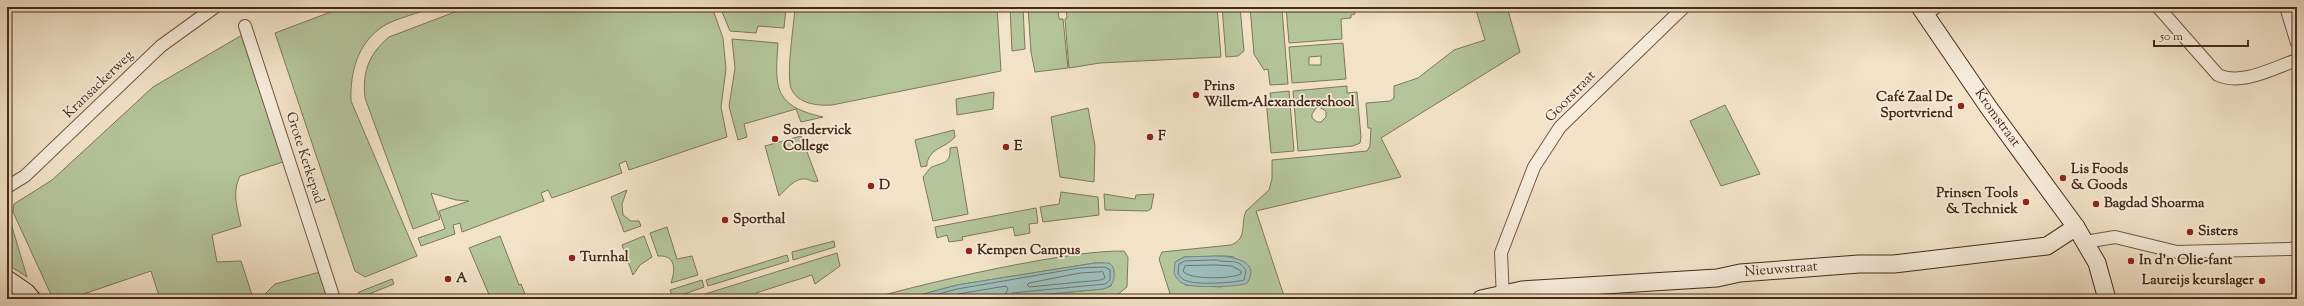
<svg xmlns="http://www.w3.org/2000/svg" width="2304" height="306" font-family="'Sorts Mill Goudy',serif">
<style>
.green{fill:#b4c49b;stroke:#7d785a;fill-rule:evenodd}
.water{fill:#9cbdba;stroke:#7a837a}
.lines{fill:none;stroke-linecap:round;stroke-linejoin:round}
.shore{stroke:#71746a;stroke-width:1}
.street-casing{stroke:#715945;stroke-width:14}
.secondary-casing{stroke:#462b19;stroke-width:19}
.street{stroke:#f7ecdb;stroke-width:12}
.secondary{stroke:#f7ecdb;stroke-width:17}
.poi-dot{fill:#8f2418;stroke:#f7ecdb;stroke-width:1.5}
.labels{text-anchor:middle;dominant-baseline:central;stroke-width:3.5;stroke-linejoin:round;paint-order:stroke}
.street-label{font-size:14px;fill:#462b19;stroke:#f7ecdb}
.poi-label{font-size:14px;font-weight:bold;fill:#462b19;stroke:#f7ecdb;text-anchor:start}
</style>
<rect width="100%" height="100%" fill="#f2e2c8"/>
<filter id="stains"><feTurbulence type="fractalNoise" baseFrequency=".005" numOctaves="4"/><feColorMatrix values="0 0 0 0 .2 0 0 0 0 .09 0 0 0 0 .02 0 0 0 .5 -.17"/></filter>
<radialGradient id="worn" r=".72"><stop offset=".6" stop-color="#630" stop-opacity="0"/><stop offset="1" stop-color="#630" stop-opacity=".3"/></radialGradient>
<!-- green -->
<path class="green" d="M 344,7 L 436,7 C 422,12 393,19 382,27 C 357,44 350,73 351,101 L 417,256 L 365,277 L 355,271 L 275,33 Z
M 468,7 L 712,7 L 723,38 L 726,69 L 721,107 L 727,137 L 629,170 L 626,161 L 619,164 L 622,173 L 552,198 L 548,190 L 541,193 L 544,201 L 462,232 L 460,223 L 453,225 L 455,234 L 421,246 L 418,238 L 445,229 L 439,211 L 469,201 L 456,200 L 431,193 L 440,219 L 413,229 L 365,98 C 362,72 369,54 389,37 Z
M 720,7 L 786,7 L 784,28 L 758,26 L 756,33 L 730,31 Z
M 795,7 L 997,7 L 1001,71 L 832,105 C 818,106 797,104 791,88 C 786,73 794,25 795,7 Z
M 1010,7 L 1023,7 L 1025,49 L 1012,51 Z
M 1028,7 L 1058,7 L 1059,19 L 1063,19 L 1068,68 L 1035,72 L 1031,52 Z
M 1066,7 L 1217,7 L 1221,57 L 1100,63 L 1069,68 L 1065,19 L 1067,18 Z
M 1222,7 L 1240,7 L 1244,51 L 1238,56 L 1226,57 Z
M 1250,7 L 1280,7 L 1282,9 L 1288,84 L 1270,85 L 1268,69 L 1264,70 L 1254,54 Z
M 1286,7 L 1354,7 L 1355,14 L 1351,15 L 1351,18 L 1341,19 L 1342,39 L 1289,43 Z
M 1475,7 L 1507,7 L 1520,52 L 1381,138 L 1401,177 L 1256,211 L 1285,299 L 1171,297 L 1159,259 L 1162,252 L 1231,245 C 1248,238 1240,225 1246,211 L 1269,190 L 1272,179 L 1272,160 L 1367,151 L 1370,146 L 1371,128 L 1368,128 L 1366,103 L 1390,101 L 1394,98 L 1394,86 L 1418,78 L 1454,50 L 1485,40 ZM 1225,256 L 1234,257 L 1228,285 L 1221,287 L 1185,285 L 1175,262 L 1184,257 Z
M 242,35 L 286,161 L 240,176 C 232,192 237,208 241,226 L 212,235 L 217,262 L 241,261 L 252,295 L 256,299 L 160,299 L 151,271 L 69,299 L 53,299 L 13,212 L 14,204 L 52,180 L 153,87 Z
M 732,39 L 778,43 C 775,87 773,106 823,117 L 801,122 L 796,109 L 744,124 L 747,137 L 738,140 L 729,106 L 735,68 Z
M 1343,43 L 1346,79 L 1292,83 L 1289,47 ZM 1321,56 L 1321,65 L 1309,65 L 1309,57 Z
M 1347,86 L 1347,93 L 1357,92 L 1361,137 L 1360,143 L 1353,146 L 1298,151 L 1293,91 ZM 1319,107 L 1326,111 L 1326,117 L 1321,122 L 1317,122 L 1312,118 L 1312,114 L 1316,108 Z
M 1289,91 L 1294,151 L 1271,153 L 1266,99 L 1271,99 L 1270,93 Z
M 994,92 L 993,109 L 957,115 L 956,99 Z
M 1725,105 L 1760,174 L 1721,186 L 1690,121 Z
M 1088,108 L 1095,146 L 1094,182 L 1060,177 L 1051,117 Z
M 954,130 L 955,137 C 944,149 933,146 927,162 L 927,166 L 921,167 L 915,140 Z
M 801,136 L 818,181 C 813,183 811,180 806,179 C 795,177 786,190 779,196 L 765,146 Z
M 957,147 L 968,214 L 933,221 L 923,177 C 926,174 929,168 932,167 C 943,162 951,164 950,148 Z
M 627,190 L 622,204 L 623,215 L 631,221 L 639,221 L 641,226 L 624,232 L 611,197 Z
M 1061,192 L 1098,197 L 1099,215 L 1043,222 L 1040,207 L 1059,204 Z
M 1104,194 L 1135,199 L 1136,195 L 1154,194 L 1151,209 L 1147,211 L 1105,210 Z
M 1036,208 L 1038,223 L 1029,224 L 1030,233 L 1015,236 L 1013,227 L 962,237 L 963,240 L 949,242 L 947,235 L 937,238 L 935,227 Z
M 10,220 L 27,277 L 7,264 L 7,221 Z
M 667,227 L 677,259 L 692,256 L 698,275 L 671,283 C 675,271 677,255 658,256 L 650,233 Z
M 500,236 L 519,285 L 521,284 L 527,299 L 490,297 L 469,248 Z
M 644,236 L 652,257 L 640,265 L 633,275 L 622,245 Z
M 834,241 L 835,247 L 793,260 L 792,252 Z
M 1124,251 L 1128,257 L 1127,287 L 1112,299 L 994,299 L 1103,289 L 1111,286 L 1114,270 L 1105,263 L 1095,263 L 957,285 L 905,299 L 869,299 C 924,284 980,271 1036,261 C 1066,256 1094,251 1124,251 Z
M 837,253 L 840,266 L 815,284 L 812,275 L 756,293 L 758,299 L 744,299 L 743,297 L 736,299 L 689,299 Z
M 787,255 L 789,261 L 708,286 L 706,280 Z
M 320,272 L 328,299 L 260,299 L 275,284 Z
M 392,279 L 394,284 L 364,296 L 365,299 L 355,299 L 359,292 Z
M 702,280 L 704,287 L 673,298 L 670,290 Z"/>
<!-- water -->
<path class="water" d="M 1214,256 C 1227,256 1263,259 1247,283 C 1241,287 1192,288 1184,284 C 1179,282 1176,278 1174,273 L 1175,262 L 1184,257 Z
M 1095,263 L 1109,263 L 1113,267 C 1116,278 1114,286 1103,289 L 994,299 L 905,299 L 957,285 Z"/>
<g class="lines">
<!-- shore -->
<path class="shore" d="M 1217,260 C 1228,264 1239,257 1246,271 L 1244,280 C 1233,283 1198,285 1187,281 C 1183,280 1180,277 1178,273 L 1179,264 L 1185,261 Z
M 1216,265 L 1232,266 L 1241,271 L 1241,274 C 1232,279 1188,280 1183,271 L 1185,266 Z
M 1103,272 L 1105,278 L 1101,280 L 1029,287 L 1027,285 L 1029,283 L 1080,273 Z
M 920,299 L 957,289 L 1079,268 L 1105,267 L 1110,270 L 1110,280 L 1105,284 L 1012,293 L 1008,299
M 941,299 L 958,294 L 1006,286 L 1008,289 L 1003,299"/>
<defs>
<path id="street" d="M 2158,7 L 2218,75 C 2242,86 2273,68 2297,60
M 2286,7 L 2297,43
M 1925,15 L 1936,7
M 245,26 L 334,299
M 7,187 L 25,176 L 161,46 L 215,7
M 2085,242 L 2115,237 L 2177,252 L 2290,249 L 2297,247
M 1503,299 L 1501,253 L 1534,167 L 1560,127 L 1684,7"/>
<g id="secondary">
<path id="s1" d="M 1920,7 L 1989,108 L 2076,227 L 2097,263 L 2107,299"/>
<path d="M 7,279 L 26,292 L 32,299"/>
<path id="s2" d="M 1481,299 L 1522,290 L 1717,278 L 1740,273 L 1859,264 L 1894,264 L 2047,246 L 2076,227"/>
</g>
</defs>
<!-- street casing -->
<use href="#street" class="street-casing"/>
<!-- secondary casing -->
<use href="#secondary" class="secondary-casing"/>
<!-- street -->
<use href="#street" class="street"/>
<!-- secondary -->
<use href="#secondary" class="secondary"/>
</g>
<!-- markers -->
<g class="poi-dot">
<circle cx="1196" cy="95" r="4"/>
<circle cx="1961" cy="106" r="4"/>
<circle cx="1150" cy="137" r="4"/>
<circle cx="775" cy="139" r="4"/>
<circle cx="1006" cy="147" r="4"/>
<circle cx="2063" cy="178" r="4"/>
<circle cx="871" cy="186" r="4"/>
<circle cx="2026" cy="202" r="4"/>
<circle cx="2096" cy="204" r="4"/>
<circle cx="725" cy="220" r="4"/>
<circle cx="2190" cy="232" r="4"/>
<circle cx="969" cy="251" r="4"/>
<circle cx="572" cy="258" r="4"/>
<circle cx="2131" cy="261" r="4"/>
<circle cx="448" cy="279" r="4"/>
<circle cx="2262" cy="281" r="4"/>
</g>
<g class="labels">
<!-- street labels -->
<g class="street-label">
<text transform="translate(99 85) rotate(-44)">Kransackerweg</text>
<text transform="translate(1571 97) rotate(-46)">Goorstraat</text>
<text stroke="none"><textPath href="#s1" startOffset="135">Kromstraat</textPath></text>
<text transform="translate(304 158) rotate(72)">Grote Kerkepad</text>
<text stroke="none"><textPath href="#s2" startOffset="302">Nieuwstraat</textPath></text>
</g>
<!-- poi labels -->
<g class="poi-label">
<text x="1204" y="87">Prins<tspan x="1204" dy="16">Willem-Alexanderschool</tspan></text>
<text x="1953" y="98" text-anchor="end">Café Zaal De<tspan x="1953" dy="16">Sportvriend</tspan></text>
<text x="783" y="131">Sondervick<tspan x="783" dy="16">College</tspan></text>
<text x="1158" y="137">F</text>
<text x="1014" y="147">E</text>
<text x="2071" y="170">Lis Foods<tspan x="2071" dy="16">&amp; Goods</tspan></text>
<text x="879" y="186">D</text>
<text x="2018" y="194" text-anchor="end">Prinsen Tools<tspan x="2018" dy="16">&amp; Techniek</tspan></text>
<text x="2104" y="204">Bagdad Shoarma</text>
<text x="733" y="220">Sporthal</text>
<text x="2198" y="232">Sisters</text>
<text x="977" y="251">Kempen Campus</text>
<text x="580" y="258">Turnhal</text>
<text x="2139" y="261">In d'n Olie-fant</text>
<text x="456" y="279">A</text>
<text x="2254" y="281" text-anchor="end">Laureijs keurslager</text>
</g>
</g>
<!-- margin -->
<rect width="2304" height="306" fill="none" stroke="#f2e2c8" stroke-width="24"/>
<rect x="8" y="8" width="2288" height="290" fill="none" stroke="#462b19" stroke-width="2"/>
<rect x="12" y="12" width="2280" height="282" fill="none" stroke="#462b19"/>
<!-- scale -->
<path d="M2154 40v6h94v-6" fill="none" stroke="#462b19" stroke-width="2"/>
<text x="2160" y="40" font-size="12" fill="#462b19" stroke="#f7ecdb" stroke-width="3" paint-order="stroke">50 m</text>
<rect width="100%" height="100%" filter="url(#stains)"/>
<rect width="100%" height="100%" fill="url(#worn)"/>
</svg>
